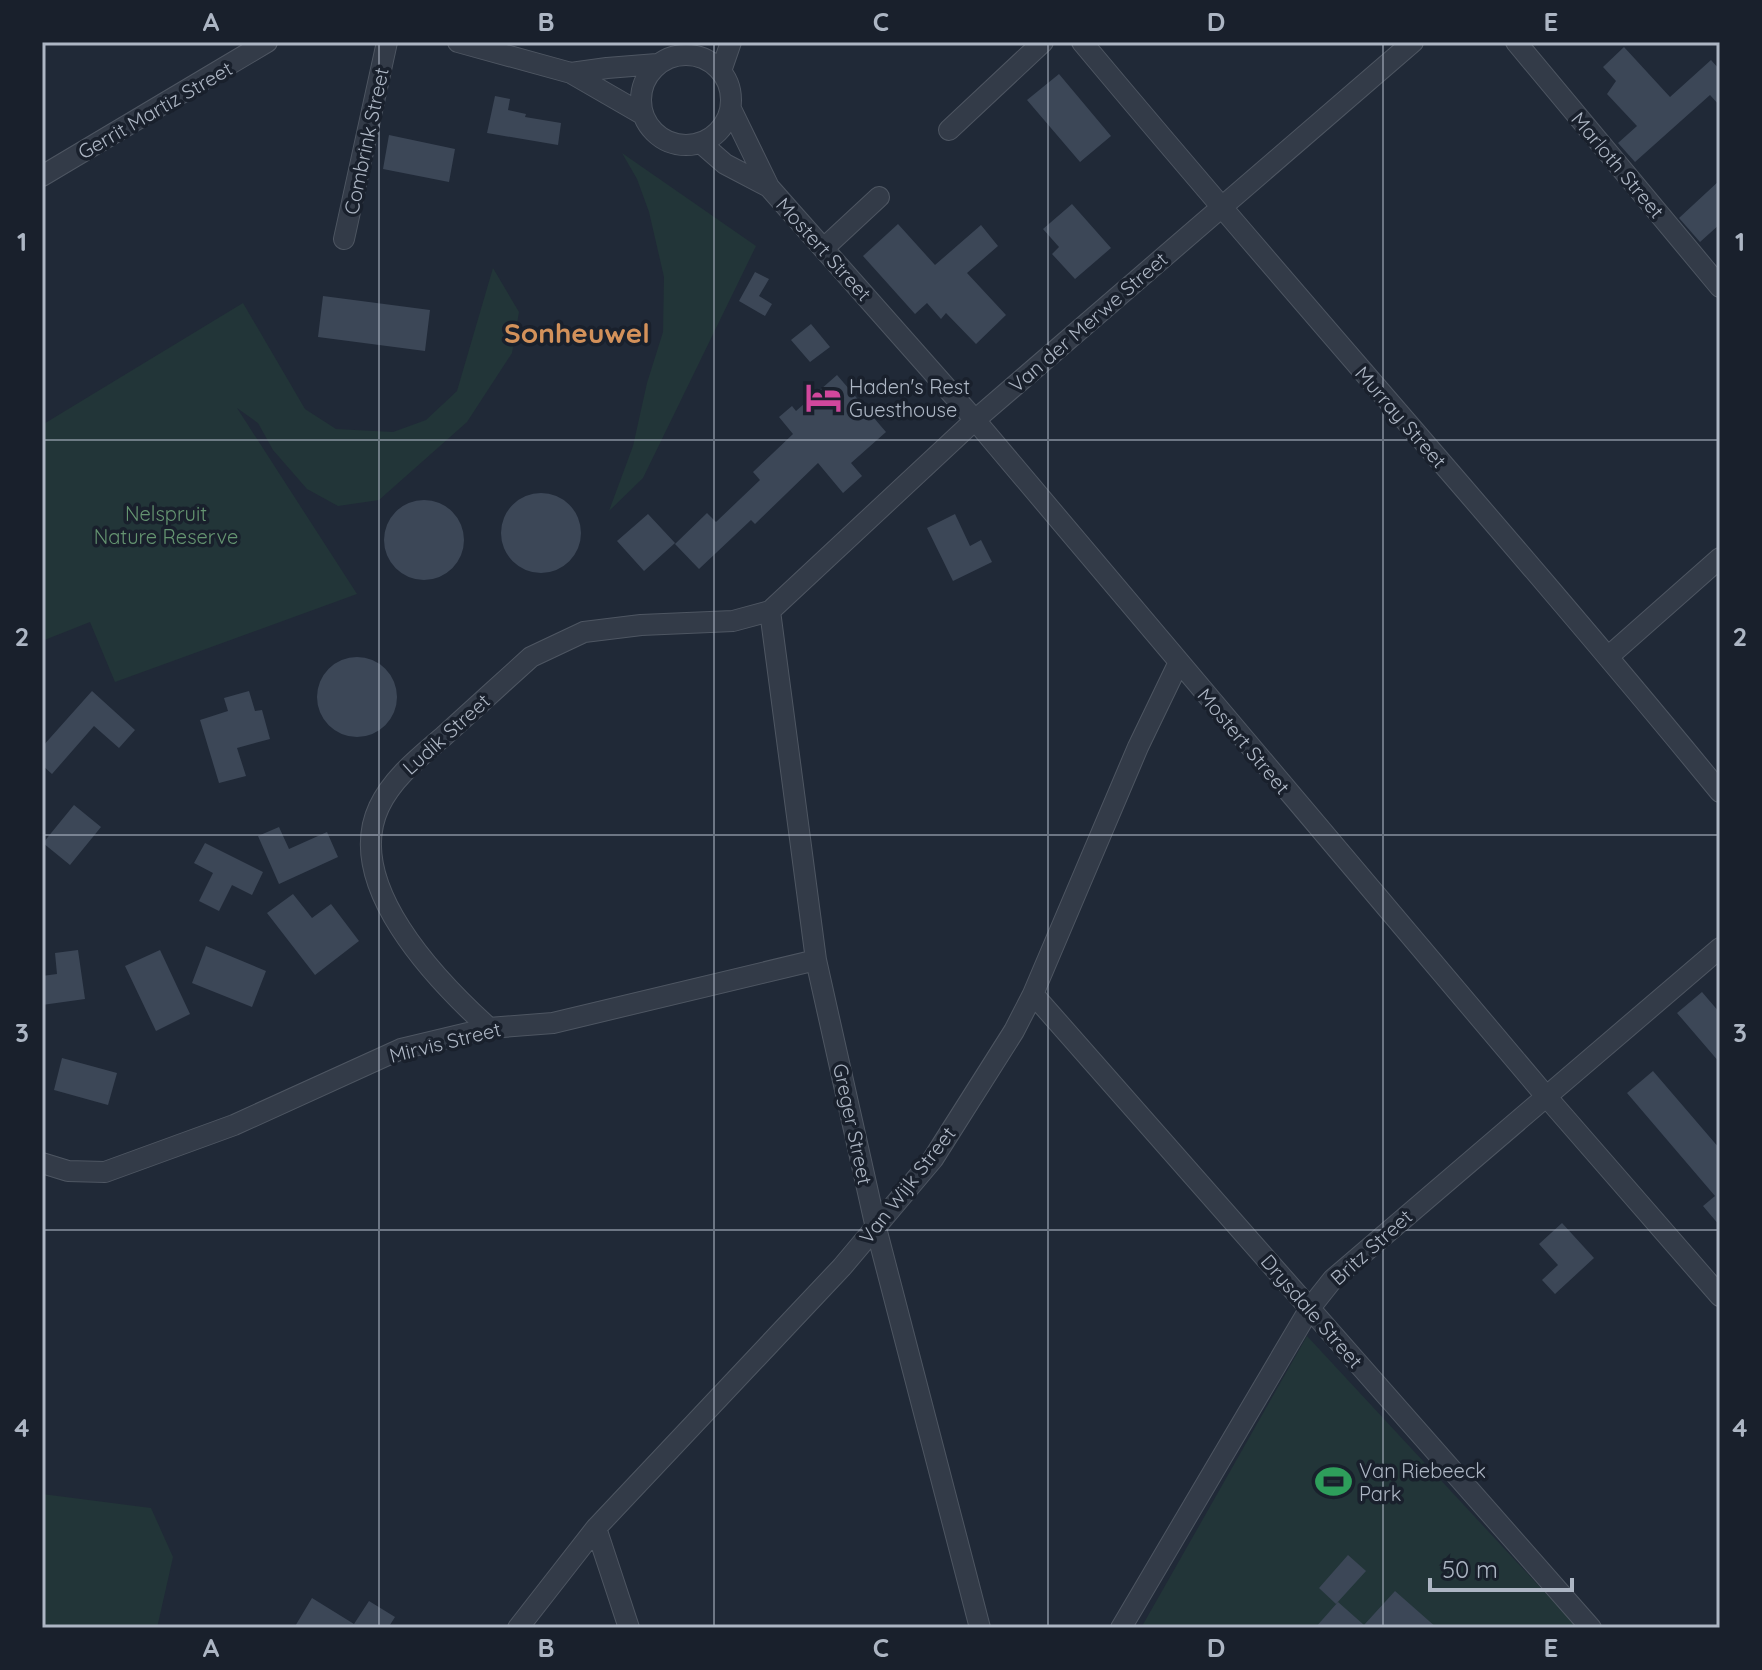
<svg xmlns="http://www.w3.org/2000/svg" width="1762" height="1670" font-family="Quicksand,sans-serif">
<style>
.green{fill:#223538}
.building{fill:#3c4757}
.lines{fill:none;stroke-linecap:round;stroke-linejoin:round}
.minor-casing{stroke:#4e5662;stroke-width:22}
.minor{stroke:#333b48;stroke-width:20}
.grid{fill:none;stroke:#adb6c4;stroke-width:2;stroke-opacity:0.55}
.labels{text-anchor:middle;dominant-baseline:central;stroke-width:7;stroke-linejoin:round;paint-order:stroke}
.street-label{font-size:20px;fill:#adb6c4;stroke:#19202c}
.poi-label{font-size:20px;fill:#adb6c4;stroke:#19202c;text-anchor:start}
.park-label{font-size:20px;fill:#659571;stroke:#19202c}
.district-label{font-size:28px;font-weight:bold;fill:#d3915a;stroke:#19202c}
.neatline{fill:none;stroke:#adb6c4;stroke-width:3}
.grid-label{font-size:26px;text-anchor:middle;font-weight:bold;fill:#adb6c4}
</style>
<rect width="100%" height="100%" fill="#202937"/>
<!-- green -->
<path class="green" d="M 622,153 L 756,246 L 643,478 L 609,511 L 633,446 L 647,383 L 663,332 L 664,277 L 649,212 L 637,179 Z
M 493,268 L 519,312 L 512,353 L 467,422 L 379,500 L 338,506 L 307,489 L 273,450 L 258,423 L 237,408 L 357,594 L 115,682 L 90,622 L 42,641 L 42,425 L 243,303 L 305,409 L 336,429 L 393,432 L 426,420 L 457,391 Z
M 1307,1336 L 1578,1628 L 1141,1628 Z
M 42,1494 L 151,1508 L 173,1557 L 157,1628 L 42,1628 Z"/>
<!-- building -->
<path class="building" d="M 1624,47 L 1670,97 L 1711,60 L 1720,70 L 1720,106 L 1710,95 L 1635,162 L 1618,143 L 1637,126 L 1607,94 L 1616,81 L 1603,67 Z
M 1059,74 L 1111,136 L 1080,162 L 1027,100 Z
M 495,96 L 510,99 L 508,110 L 526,114 L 525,117 L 561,123 L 558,145 L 487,133 Z
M 389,135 L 455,149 L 449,182 L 383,169 Z
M 1720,180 L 1720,224 L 1700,242 L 1679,218 Z
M 1072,204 L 1111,248 L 1075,279 L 1052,254 L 1059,247 L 1043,229 Z
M 898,224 L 935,265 L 981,225 L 998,246 L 967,273 L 1006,315 L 976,344 L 946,313 L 941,319 L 927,303 L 915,314 L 863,256 Z
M 755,272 L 769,279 L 759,296 L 772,304 L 765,316 L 739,301 Z
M 323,296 L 430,310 L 425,351 L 318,337 Z
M 811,324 L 830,347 L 810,362 L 791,340 Z
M 837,375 L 886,432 L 851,463 L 862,476 L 843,493 L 818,463 L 755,524 L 751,520 L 699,569 L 675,544 L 707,513 L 716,522 L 760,480 L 753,472 L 793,434 L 779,417 L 792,406 L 796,411 Z
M501 533a40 40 0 1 1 80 0a40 40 0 1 1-80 0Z
M384 540a40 40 0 1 1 80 0a40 40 0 1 1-80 0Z
M 648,514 L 675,543 L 644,571 L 617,541 Z
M 955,514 L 970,546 L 981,540 L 992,562 L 953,581 L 927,528 Z
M317 697a40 40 0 1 1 80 0a40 40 0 1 1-80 0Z
M 92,691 L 135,730 L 119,748 L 94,726 L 52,774 L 42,765 L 42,747 Z
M 249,691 L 255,711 L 262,710 L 270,739 L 237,748 L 246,776 L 219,783 L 200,720 L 228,711 L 224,698 Z
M 74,805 L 101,827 L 70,865 L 43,843 Z
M 279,827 L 289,849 L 327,832 L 338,857 L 279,884 L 258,836 Z
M 205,843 L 263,872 L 252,895 L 232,885 L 219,911 L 199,901 L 213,873 L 194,863 Z
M 293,894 L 312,918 L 331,904 L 359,941 L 315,975 L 267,913 Z
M 206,946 L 266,971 L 252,1007 L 192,983 Z
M 78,950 L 85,999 L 42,1005 L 42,976 L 57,974 L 55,953 Z
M 160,950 L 190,1014 L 156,1031 L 125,966 Z
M 1702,992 L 1720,1013 L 1720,1063 L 1677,1013 Z
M 62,1058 L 117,1073 L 108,1105 L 54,1090 Z
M 1653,1071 L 1720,1149 L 1720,1226 L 1703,1206 L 1715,1196 L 1627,1093 Z
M 1562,1223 L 1594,1258 L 1555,1294 L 1542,1280 L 1558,1265 L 1539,1244 Z
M 1348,1555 L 1366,1571 L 1336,1604 L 1319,1588 Z
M 1395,1591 L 1437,1628 L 1315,1628 L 1338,1602 L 1364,1625 Z
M 312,1598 L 354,1624 L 369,1601 L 395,1617 L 388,1628 L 294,1628 Z"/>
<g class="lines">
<defs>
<path id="minor" d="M 458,42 L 571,73 L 642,114
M 1082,42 C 1292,294 1512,538 1720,792
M 1516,42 L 1720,287
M641 100a45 45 0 1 1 90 0a45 45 0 1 1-90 0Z
M 721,71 L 731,42
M 571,73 L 607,68 L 657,64
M 732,111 L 769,187 L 975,420 L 1545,1095 L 1720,1296
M 949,130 L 1043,42
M 702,144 L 725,164 L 769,187
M 42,176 L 267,42
M 344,239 L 387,42
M 824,248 L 879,197
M 770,611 L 816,960 L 876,1228 L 980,1628
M 1609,656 L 1720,558
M 1033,994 L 1591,1628
M 489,1028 C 436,980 343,884 379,807 C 393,777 421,756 445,735 C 474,709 502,683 531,657 L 584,632 L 641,625 L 733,621 L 770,611 L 975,420 L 1413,42
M 42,1163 L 68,1171 L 105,1172 L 234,1125 L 401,1049 L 489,1028 L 553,1023 L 816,960
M 596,1528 L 629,1628
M 518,1628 L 596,1528 L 842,1267 L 933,1159 L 1014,1031 L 1033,994 L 1138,747 L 1178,664
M 1121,1628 L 1310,1308 L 1333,1279 L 1720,948"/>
</defs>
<!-- minor casing -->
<use href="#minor" class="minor-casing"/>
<!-- minor -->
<use href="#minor" class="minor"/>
</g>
<!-- grid -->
<path class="grid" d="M 379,42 L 379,1628M 714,42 L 714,1628M 1048,42 L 1048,1628M 1383,42 L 1383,1628M 42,440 L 1720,440M 42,835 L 1720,835M 42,1230 L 1720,1230"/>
<!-- icons -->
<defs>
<symbol id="hotel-bare" viewBox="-9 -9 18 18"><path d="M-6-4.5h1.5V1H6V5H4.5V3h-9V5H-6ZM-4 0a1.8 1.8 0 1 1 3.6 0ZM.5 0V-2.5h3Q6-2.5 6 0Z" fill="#d1479c" stroke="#19202c" stroke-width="2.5" paint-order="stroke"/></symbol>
<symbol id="stadium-bare" viewBox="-9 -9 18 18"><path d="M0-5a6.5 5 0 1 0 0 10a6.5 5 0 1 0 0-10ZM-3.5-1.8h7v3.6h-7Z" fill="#2e9e5b" stroke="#19202c" stroke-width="2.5" paint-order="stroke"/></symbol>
</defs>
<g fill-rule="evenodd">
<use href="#hotel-bare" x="798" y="372" width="51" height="51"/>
<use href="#stadium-bare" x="1308" y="1456" width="51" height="51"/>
</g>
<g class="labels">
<!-- street labels -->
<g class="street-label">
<text transform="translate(155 110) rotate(-30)">Gerrit Martiz Street</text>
<text transform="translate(366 141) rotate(-78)">Combrink Street</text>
<text transform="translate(1618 165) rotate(50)">Marloth Street</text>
<text transform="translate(824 249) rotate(48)">Mostert Street</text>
<text transform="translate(1088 322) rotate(-41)">Van der Merwe Street</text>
<text transform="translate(1401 417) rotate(49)">Murray Street</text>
<text transform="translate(446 734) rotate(-42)">Ludik Street</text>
<text transform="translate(1244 741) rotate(50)">Mostert Street</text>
<text transform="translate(445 1042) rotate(-14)">Mirvis Street</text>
<text transform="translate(853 1124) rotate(78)">Greger Street</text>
<text transform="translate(907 1185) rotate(-52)">Van Wijk Street</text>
<text transform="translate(1371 1247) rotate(-42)">Britz Street</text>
<text transform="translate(1312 1311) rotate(49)">Drysdale Street</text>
</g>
<!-- poi labels -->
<g class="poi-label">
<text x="849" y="386">Haden's Rest<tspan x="849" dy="23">Guesthouse</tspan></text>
<text x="1359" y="1470">Van Riebeeck<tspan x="1359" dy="23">Park</tspan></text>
</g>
<!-- park labels -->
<g class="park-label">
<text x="166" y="513">Nelspruit<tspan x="166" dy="23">Nature Reserve</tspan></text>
</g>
<!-- district labels -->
<g class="district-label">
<text x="577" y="332">Sonheuwel</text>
</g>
</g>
<!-- border -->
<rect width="1762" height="1670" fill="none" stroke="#19202c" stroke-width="88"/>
<!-- scale -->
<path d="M1430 1578v12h142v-12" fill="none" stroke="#adb6c4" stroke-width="4"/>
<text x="1442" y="1578" font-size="24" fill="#adb6c4" stroke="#19202c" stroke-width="6" paint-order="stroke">50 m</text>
<rect x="44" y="44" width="1674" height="1582" class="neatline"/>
<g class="grid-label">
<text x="211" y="31">A</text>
<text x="546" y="31">B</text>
<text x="881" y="31">C</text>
<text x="1216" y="31">D</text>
<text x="1551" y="31">E</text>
<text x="22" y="251">1</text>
<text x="1740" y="251">1</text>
<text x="22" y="646">2</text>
<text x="1740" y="646">2</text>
<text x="22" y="1042">3</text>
<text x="1740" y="1042">3</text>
<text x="22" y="1437">4</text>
<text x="1740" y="1437">4</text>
<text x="211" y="1657">A</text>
<text x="546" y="1657">B</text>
<text x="881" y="1657">C</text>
<text x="1216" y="1657">D</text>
<text x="1551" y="1657">E</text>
</g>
</svg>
